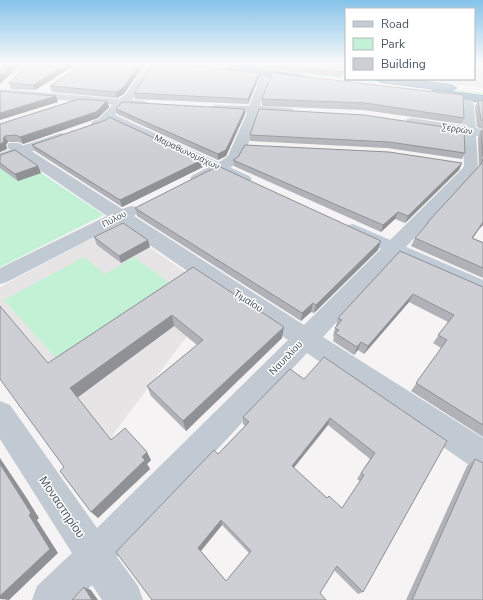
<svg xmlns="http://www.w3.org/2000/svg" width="483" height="600" font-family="'Nunito Sans',sans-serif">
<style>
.education{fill:#e6e4e5}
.green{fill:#c3f1d5}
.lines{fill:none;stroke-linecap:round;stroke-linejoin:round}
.highway-casing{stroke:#7690ad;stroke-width:2}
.street{fill:#c1cad2;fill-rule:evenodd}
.secondary{fill:#c1cbd6;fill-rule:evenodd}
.highway{fill:#8ba5c1;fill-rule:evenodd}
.wall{fill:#b0b2b7;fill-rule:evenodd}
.shaded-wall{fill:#909195}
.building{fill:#cdcfd5;stroke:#909195;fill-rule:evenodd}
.labels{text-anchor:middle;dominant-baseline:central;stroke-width:3;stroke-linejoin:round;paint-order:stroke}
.far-street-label{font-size:9px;fill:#4a5661;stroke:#fff}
.street-label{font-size:10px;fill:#4a5661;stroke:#fff}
.near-street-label{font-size:12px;fill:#4a5661;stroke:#fff}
</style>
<rect width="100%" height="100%" fill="#f5f3f3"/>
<!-- education -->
<path class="education" d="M 474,64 L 483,64 L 483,88 L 414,79 L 474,79 Z
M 117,225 L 217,294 L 203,315 L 114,433 L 111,443 L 0,377 L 0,287 Z"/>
<!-- green -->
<path class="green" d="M 194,64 L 246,67 L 346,77 L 346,79 L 366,79 L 483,93 L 483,96 L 357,80 Z
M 17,157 L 104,215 L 0,267 L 0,163 Z
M 84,257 L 105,274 L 134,257 L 174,286 L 60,363 L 4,300 Z"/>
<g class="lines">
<defs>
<path id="highway" d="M 230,67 L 301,75 L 306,78 L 301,81 L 227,72 L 225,70 Z
M 376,79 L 404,79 L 451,85 L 456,88 L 451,91 L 381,82 Z
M 434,90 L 483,96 L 483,102 L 430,95 L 429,93 Z"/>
</defs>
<!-- highway casing -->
<use href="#highway" class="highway-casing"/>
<!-- street -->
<path class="street" d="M 267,71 L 272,74 L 260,106 L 289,108 L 293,109 L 295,111 L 293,113 L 289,114 L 258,113 C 253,128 249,148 240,160 C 234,167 224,171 216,175 C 208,179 202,183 193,181 L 190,178 L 193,175 L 221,161 L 228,156 L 247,113 L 216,111 L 212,110 L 210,108 L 212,106 L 216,105 L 249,106 L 262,74 Z
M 0,89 L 145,101 L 151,104 L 145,107 L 0,95 Z
M 468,94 L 473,97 L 476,128 L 483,129 L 483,137 L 476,136 L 478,166 L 476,171 L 323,337 L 483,438 L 483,471 L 472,467 L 307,353 L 117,557 L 138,586 L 143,600 L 102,600 L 92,585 L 77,600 L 32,600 L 37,586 L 72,553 L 0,439 L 0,401 L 10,405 L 97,528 L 288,340 L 119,224 L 7,282 L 0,284 L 0,268 L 107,216 L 9,149 L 7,146 L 9,143 L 19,143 L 122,209 L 131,206 L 137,207 L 140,211 L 134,216 L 304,325 L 462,169 L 464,166 L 463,134 L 411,126 L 407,125 L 405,122 L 407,119 L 411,118 L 463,126 L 463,97 Z"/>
<!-- secondary -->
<path class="secondary" d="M 147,64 L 156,64 L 133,99 L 124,105 L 115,115 L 249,176 L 252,179 L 249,182 L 244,184 L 239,182 L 110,122 C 106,127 99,128 93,127 L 91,124 L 93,121 L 99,119 L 116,101 L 125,95 Z
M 61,133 L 66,134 L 67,137 L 66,140 L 0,162 L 0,153 Z
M 353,224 L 483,280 L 483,297 L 347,233 L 344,229 L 347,225 Z"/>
<!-- highway -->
<use href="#highway" class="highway"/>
</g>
<!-- wall -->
<path class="wall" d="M 28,64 L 77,64 L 35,90 L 11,89 L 9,83 Z
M 83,64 L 124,94 L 117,98 L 52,92 L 50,86 Z
M 212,64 L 346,64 L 346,70 L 341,77 Z
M 259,73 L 259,78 L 248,104 L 135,99 L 134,93 Z
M 272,73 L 464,118 L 462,124 L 363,110 L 262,106 L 262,99 Z
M 478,100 L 483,101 L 483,129 L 477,127 L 475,107 Z
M 107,101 L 109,107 L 98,118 L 23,144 L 19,142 L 8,142 L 6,145 L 7,149 L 0,152 L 0,124 Z
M 116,109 L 245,109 L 245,114 L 226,156 L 218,160 L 117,114 Z
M 259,109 L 465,153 L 462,159 L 387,148 L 250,141 L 250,135 Z
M 481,131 L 483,131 L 483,225 L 479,229 L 473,238 L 483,242 L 483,278 L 411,246 L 415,238 L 424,228 L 427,223 L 479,166 L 478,138 Z
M 32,145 L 203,167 L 122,207 L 35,151 Z
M 0,155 L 38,166 L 41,173 L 18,181 L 0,168 Z
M 233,160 L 462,163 L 459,170 L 405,223 L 395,219 L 381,232 L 234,166 Z
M 135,208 L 378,250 L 314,313 L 311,312 L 301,321 L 137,216 Z
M 94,237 L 150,247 L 121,263 L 97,245 Z
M 400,251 L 483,287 L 483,437 L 411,391 L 441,348 L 433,343 L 448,322 L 409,302 L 364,354 L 358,350 L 354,355 L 333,341 L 334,337 L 333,336 L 335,328 L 337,326 L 336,326 L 338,318 Z
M 193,267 L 282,338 L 186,431 L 151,396 L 147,386 L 197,345 L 174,326 L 77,397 L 111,440 L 151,460 L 147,464 L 150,469 L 98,518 L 64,467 L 48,363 Z
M 304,379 L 447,441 L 363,592 L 358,594 L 334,570 L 152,600 L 218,454 L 245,426 L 243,424 L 243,417 ZM 328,425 L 370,459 L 357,479 L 360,481 L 342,508 L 327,498 L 294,468 ZM 222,525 L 249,553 L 226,581 L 201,551 Z
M 475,459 L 483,600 L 406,600 L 467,466 Z"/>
<!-- shaded-wall -->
<path class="shaded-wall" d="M 14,64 L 22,64 L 0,84 L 0,76 Z
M 67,64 L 77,64 L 35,90 L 33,85 Z
M 140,64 L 145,64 L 124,94 L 117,98 L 116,92 Z
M 346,67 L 346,70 L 341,77 L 342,72 Z
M 259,73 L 259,78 L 248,104 L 248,99 Z
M 56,96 L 58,102 L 0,120 L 0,113 Z
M 107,101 L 109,107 L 98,118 L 23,144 L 20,137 Z
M 245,109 L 245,114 L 226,156 L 218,160 L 218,154 Z
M 5,136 L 8,142 L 6,145 L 7,149 L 0,152 L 0,144 Z
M 202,160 L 203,167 L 122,207 L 120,200 Z
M 462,163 L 459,170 L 405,223 L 408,216 Z
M 38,166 L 41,173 L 18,181 L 15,174 Z
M 398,212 L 395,219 L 381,232 L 383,225 Z
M 483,222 L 483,225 L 479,229 L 467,246 L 472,238 Z
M 148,240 L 150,247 L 121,263 L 119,256 Z
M 381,241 L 378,250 L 314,313 L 316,305 Z
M 413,294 L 409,302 L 364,354 L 368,346 Z
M 313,303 L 311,312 L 301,321 L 302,313 Z
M 172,315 L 174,326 L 77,398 L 70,388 Z
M 284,327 L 282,338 L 186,431 L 183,421 Z
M 361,342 L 358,350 L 354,355 L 357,347 Z
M 330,418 L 328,425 L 290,472 L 292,466 Z
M 147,452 L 151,460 L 147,464 L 150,469 L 98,518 L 91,512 Z
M 0,458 L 26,497 L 39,518 L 37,520 L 58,553 L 9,600 L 0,599 L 0,596 L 29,515 L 0,464 Z
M 221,520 L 222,525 L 200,552 L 198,548 Z
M 84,587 L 91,590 L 98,600 L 92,600 Z"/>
<!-- building -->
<path class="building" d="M 0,64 L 14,64 L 0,76 Z
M 28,64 L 67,64 L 33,85 L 9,83 Z
M 83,64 L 140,64 L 123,88 L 116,92 L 50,86 Z
M 153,64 L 175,64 L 259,73 L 248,99 L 134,93 Z
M 263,64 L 346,64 L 346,67 L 342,72 Z
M 272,73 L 463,95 L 464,118 L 365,103 L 262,99 Z
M 0,91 L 56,96 L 0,113 Z
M 79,99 L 107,101 L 96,112 L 20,137 L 16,135 L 5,136 L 3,139 L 4,142 L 0,144 L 0,124 Z
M 478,100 L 483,101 L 483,121 L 481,120 Z
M 122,102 L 245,109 L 226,150 L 218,154 L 116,109 Z
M 259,109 L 364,115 L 464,130 L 465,153 L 389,142 L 250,135 Z
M 109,117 L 202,160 L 120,200 L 32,145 L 106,120 Z
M 481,131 L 483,131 L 483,156 Z
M 245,145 L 389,152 L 462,163 L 408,216 L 398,212 L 383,225 L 233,160 L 238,157 Z
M 15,150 L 38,166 L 15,174 L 0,163 L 0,155 Z
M 483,159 L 483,222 L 472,238 L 483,243 L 483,268 L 415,238 L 428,223 L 427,223 L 481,164 Z
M 218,166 L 381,241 L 316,305 L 313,303 L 302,313 L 135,208 Z
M 123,223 L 148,240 L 119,256 L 94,237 Z
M 400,251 L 483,287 L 483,425 L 416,383 L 447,340 L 438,335 L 454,315 L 413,294 L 368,346 L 361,342 L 357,347 L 335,333 L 339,330 L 335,328 L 342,320 L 338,318 Z
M 193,267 L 284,327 L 183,421 L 147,386 L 203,340 L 172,315 L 70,388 L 111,440 L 125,428 L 147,452 L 142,457 L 145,460 L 91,512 L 60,471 L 64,467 L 0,379 L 0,306 L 48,363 Z
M 324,357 L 447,441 L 363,592 L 337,566 L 320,593 L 326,600 L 152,600 L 116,552 L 214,450 L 218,454 L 249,422 L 243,417 L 290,369 L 304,379 ZM 330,418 L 375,453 L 361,473 L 364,475 L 342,508 L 329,496 L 327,498 L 292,466 ZM 221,520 L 251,551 L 226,581 L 198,548 Z
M 475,459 L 483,463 L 483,600 L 412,600 Z
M 0,464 L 31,513 L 29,515 L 50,549 L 0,596 Z
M 84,587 L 92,600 L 72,600 Z"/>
<!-- sky -->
<linearGradient id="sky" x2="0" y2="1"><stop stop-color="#85c3ea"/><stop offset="0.43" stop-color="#fafafa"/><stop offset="1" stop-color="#fafafa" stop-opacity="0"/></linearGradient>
<rect width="483" height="148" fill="url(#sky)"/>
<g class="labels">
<!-- far-street labels -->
<g class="far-street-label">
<text transform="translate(457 129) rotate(9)">Σερρών</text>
<text transform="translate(187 152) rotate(25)">Μαραθωνομάχων</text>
<text transform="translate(114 219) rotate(-27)">Πύλου</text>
</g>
<!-- street labels -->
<g class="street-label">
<text transform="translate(248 301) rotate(33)">Τιμαίου</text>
<text transform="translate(286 358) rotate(-46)">Ναυπλίου</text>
</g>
<!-- near-street labels -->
<g class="near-street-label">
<text transform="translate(62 507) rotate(56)">Μοναστηρίου</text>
</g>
</g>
<!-- legend -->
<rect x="345" y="8" width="130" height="72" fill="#ffffff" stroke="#b7bbc0"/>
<rect x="353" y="21" width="20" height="6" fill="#c1cbd6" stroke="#b7bbc0"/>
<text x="381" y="28" font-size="12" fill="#4a5661">Road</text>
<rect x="353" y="38" width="20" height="12" fill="#c3f1d5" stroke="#b7bbc0"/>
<text x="381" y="48" font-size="12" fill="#4a5661">Park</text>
<rect x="353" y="58" width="20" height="12" fill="#cdcfd5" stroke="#b7bbc0"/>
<text x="381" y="68" font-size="12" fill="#4a5661">Building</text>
</svg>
